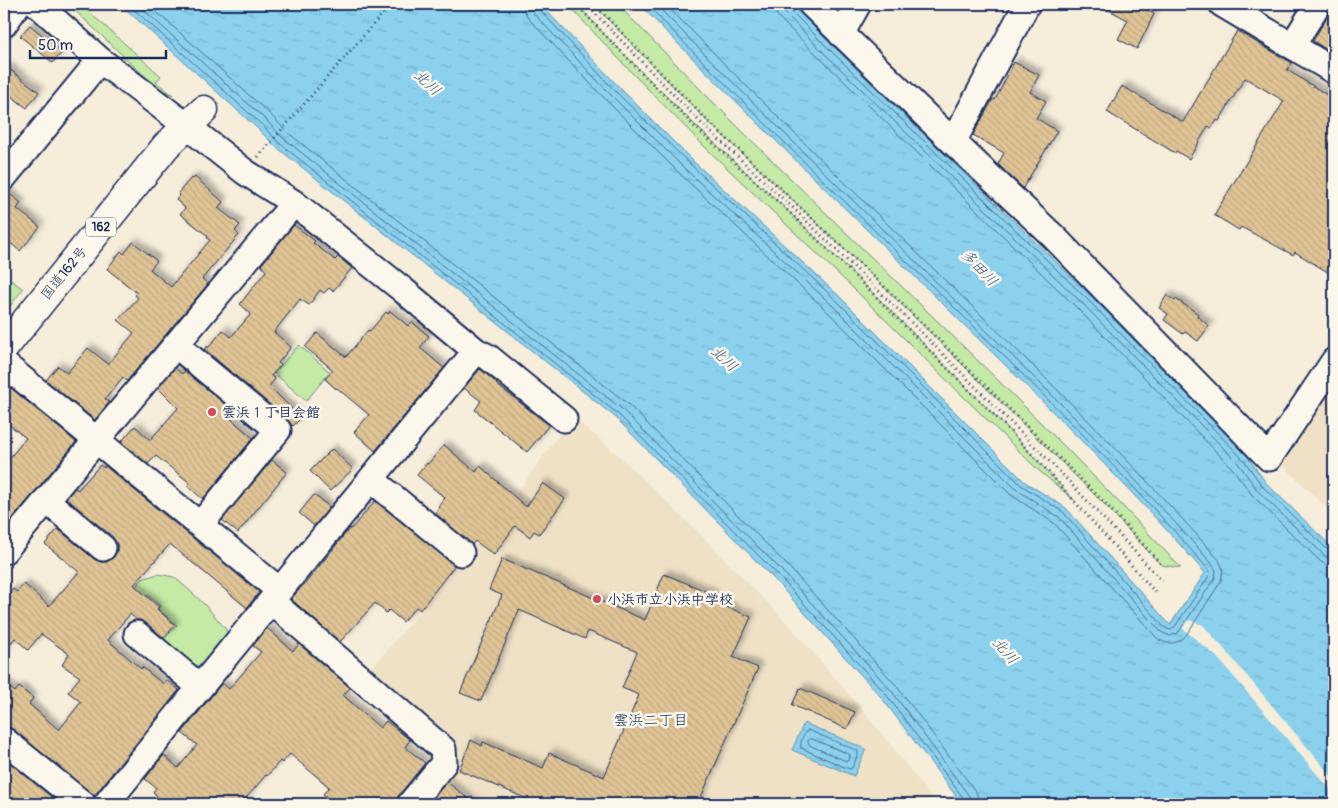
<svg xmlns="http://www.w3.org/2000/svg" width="1338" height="808" font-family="Pangolin,'Klee One',sans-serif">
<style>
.built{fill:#efe1c6}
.green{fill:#c4eaa5;stroke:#708c82}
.water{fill:url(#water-ripples);stroke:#5e90b4}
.pier{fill:#f6eddb}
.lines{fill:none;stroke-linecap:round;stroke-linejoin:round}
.shore{stroke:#487097;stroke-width:1}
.building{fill:url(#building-back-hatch);stroke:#1b2f5e;filter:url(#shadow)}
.minor-casing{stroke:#1b2f5e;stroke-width:29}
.highway-casing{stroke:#1b2f5e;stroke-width:31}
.path{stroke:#1b2f5e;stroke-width:3;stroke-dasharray:1 4;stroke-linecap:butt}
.minor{stroke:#fbf7ec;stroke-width:25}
.highway{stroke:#fbf7ec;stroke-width:28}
.poi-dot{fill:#d1495b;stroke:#fbf7ec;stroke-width:2}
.labels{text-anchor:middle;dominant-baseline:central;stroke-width:5;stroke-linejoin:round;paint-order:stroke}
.shield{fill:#fbf7ec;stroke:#5e6b89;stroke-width:1}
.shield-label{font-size:12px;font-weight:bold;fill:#1b2f5e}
.street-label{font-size:14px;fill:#1b2f5e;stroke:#fbf7ec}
.poi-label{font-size:14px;font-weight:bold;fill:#1b2f5e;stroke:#fbf7ec;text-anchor:start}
.water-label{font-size:15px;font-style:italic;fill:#375882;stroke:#fbf7ec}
.neighbourhood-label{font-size:15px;fill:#1b2f5e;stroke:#fbf7ec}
</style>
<defs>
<pattern id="water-ripples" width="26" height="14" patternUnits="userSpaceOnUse" patternTransform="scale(1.25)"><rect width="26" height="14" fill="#8bd1ed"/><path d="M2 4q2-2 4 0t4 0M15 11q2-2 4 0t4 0" fill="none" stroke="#77b4ce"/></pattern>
<pattern id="building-back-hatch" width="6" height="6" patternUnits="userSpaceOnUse" patternTransform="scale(1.25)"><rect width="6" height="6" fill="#e0c495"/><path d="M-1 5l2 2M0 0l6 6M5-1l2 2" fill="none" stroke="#c0a983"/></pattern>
<filter id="shadow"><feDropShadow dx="4.5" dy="-4.5" stdDeviation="2.5" flood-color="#0004"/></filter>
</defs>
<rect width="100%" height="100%" fill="#f6eddb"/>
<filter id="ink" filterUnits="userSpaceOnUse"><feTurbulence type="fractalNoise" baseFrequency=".02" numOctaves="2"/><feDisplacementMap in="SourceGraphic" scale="10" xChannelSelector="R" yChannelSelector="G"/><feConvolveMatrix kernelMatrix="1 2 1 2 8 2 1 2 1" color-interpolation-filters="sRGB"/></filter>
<g filter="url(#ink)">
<!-- built -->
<path class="built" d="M 1334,374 L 1334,515 L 1277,459 Z
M 572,416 L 619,456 L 698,532 L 791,627 L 865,713 L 916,777 L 936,804 L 479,804 L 444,774 L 453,763 L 365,676 L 454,572 L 492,524 L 515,496 Z"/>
<!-- green -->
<path class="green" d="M 68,4 L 80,4 L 161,76 L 156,82 L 173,95 L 164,91 L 153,84 Z
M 567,4 L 577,4 L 603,33 L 695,125 L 786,209 L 868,288 L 1004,425 L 1075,501 L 1037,469 L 853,288 L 706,148 L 635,76 Z
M 593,4 L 617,4 C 646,33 675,63 704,93 C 862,252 1029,403 1181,568 L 1161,565 L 1104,504 L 887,290 L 794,201 L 705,119 Z
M 4,275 L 23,289 L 4,314 Z
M 299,345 L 330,372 L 306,401 L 274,373 Z
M 158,574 L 174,577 L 189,590 L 205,605 L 225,628 L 230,638 L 201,674 L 160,644 L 177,625 L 158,609 L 160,606 L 148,595 L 132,614 L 121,605 L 142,579 Z"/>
<!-- water -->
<path class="water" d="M 120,4 L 540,4 L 620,88 L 692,160 L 841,298 L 1025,482 L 1066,508 L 1170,625 L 1205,573 C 1125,481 1038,397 952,313 C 847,210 741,108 639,4 L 791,4 L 833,46 L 1089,294 L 1247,456 L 1266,483 L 1334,549 L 1334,804 L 962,804 L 881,697 L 773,578 L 615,417 L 274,145 L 258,129 Z
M 804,723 L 866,749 L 854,776 L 792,750 Z"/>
<!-- pier -->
<path class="pier" d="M 1189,620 L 1203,625 L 1225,650 L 1334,779 L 1334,794 L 1217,657 L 1182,628 Z"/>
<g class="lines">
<!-- shore -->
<path class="shore" d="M 128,4 L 262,125 L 278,142 L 618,414 L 777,574 L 885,693 L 964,799 L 965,804
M 137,4 L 266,120 L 282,137 L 623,410 L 781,570 L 890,689 L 969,796 L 972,804
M 148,4 L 271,115 L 287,132 L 628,404 L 787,565 L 895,684 L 976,792 L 978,797 L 979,804
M 523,4 L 524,11 L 528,18 L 607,101 L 679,173 L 828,312 L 1011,495 L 1054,523 L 1156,637 C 1166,646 1178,645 1187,634 L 1221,581 L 1223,569 L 1219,560 C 1144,474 1062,394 980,314 C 874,211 768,109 665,4
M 531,4 L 531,9 L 534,14 L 612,96 L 684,168 L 833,306 L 1017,490 L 1059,517 L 1161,632 L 1170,636 L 1178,633 L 1215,578 L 1216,571 L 1213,565 C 1136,477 1053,395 969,314 C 864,211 758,109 655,4
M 537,4 L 539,9 L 616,92 L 689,163 L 838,302 L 1021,485 L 1063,512 L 1165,628 L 1170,630 L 1174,628 L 1209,576 L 1210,572 L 1208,569 C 1129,478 1043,394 957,310 C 852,209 748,108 646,4
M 774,4 L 775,12 L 780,19 L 1076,307 L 1232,468 L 1253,496 L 1320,561 L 1326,565 L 1334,566
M 782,4 L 782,9 L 785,13 L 825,54 L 1081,302 L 1238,463 L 1258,491 L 1325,556 L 1329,558 L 1334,559
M 788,4 L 789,9 L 829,49 L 1085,297 L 1243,459 L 1263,487 L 1329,551 L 1334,552
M 808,730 L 858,751 L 858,754 L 852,768 L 849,769 L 801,748 C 799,743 804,733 808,730 Z
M 810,739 L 812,739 L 849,754 L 850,757 L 849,760 L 846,761 L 809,745 L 808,742 Z"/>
</g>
<!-- building -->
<path class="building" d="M 1097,4 L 1136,4 L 1154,14 L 1137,49 L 1118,39 L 1128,20 Z
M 1334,4 L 1334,54 L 1313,41 Z
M 30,25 L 62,52 L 53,63 L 20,36 Z
M 1237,31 L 1292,63 L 1287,70 L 1334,99 L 1334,276 L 1295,252 L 1293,255 L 1241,227 L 1239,230 L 1214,215 L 1284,101 L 1245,78 L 1219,121 L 1217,120 L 1212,128 L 1208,126 L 1189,159 L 1176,151 L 1175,153 L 1107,112 L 1122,86 L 1183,122 Z
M 1014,62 L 1039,75 L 1030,92 L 1046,101 L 1036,118 L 1057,131 L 1023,188 L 998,164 L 1004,153 L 973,135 L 993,99 L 995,100 Z
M 4,65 L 39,92 L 27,108 L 4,91 Z
M 195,177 L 223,202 L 218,208 L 240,225 L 235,231 L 239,235 L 202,279 L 208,284 L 127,381 L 123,377 L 105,399 L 109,402 L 95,420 L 46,380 L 58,366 L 67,373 L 88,348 L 108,364 L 134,333 L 118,320 L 138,298 L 135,295 L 137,293 L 107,269 L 121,251 L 124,254 L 133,242 L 157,261 L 150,269 L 171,287 L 210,240 L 207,238 L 208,236 L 180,214 L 185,208 L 176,200 L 180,195 L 178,193 L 191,178 L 193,179 Z
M 4,191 L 6,191 L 21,203 L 17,209 L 40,227 L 20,251 L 4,238 Z
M 294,225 L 315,241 L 313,243 L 335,260 L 338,257 L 352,268 L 333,291 L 329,288 L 324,293 L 320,290 L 309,305 L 300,299 L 274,332 L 291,347 L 278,363 L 281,365 L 271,376 L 275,379 L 269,386 L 301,418 L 293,426 L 287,419 L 204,349 L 207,346 L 208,348 L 223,330 L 231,337 L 251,314 L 240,304 L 266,271 L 261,265 Z
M 1167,295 L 1175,301 L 1176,299 L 1198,314 L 1197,316 L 1209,326 L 1198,341 L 1185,332 L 1183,334 L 1164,320 L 1168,314 L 1159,308 Z
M 390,311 L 408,326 L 412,322 L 429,336 L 420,348 L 444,368 L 375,451 L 354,432 L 369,415 L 337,388 L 336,389 L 325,379 L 333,370 L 305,347 L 317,333 L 346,357 L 368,330 L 370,331 L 386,312 L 388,314 Z
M 175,368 L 182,374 L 185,371 L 233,411 L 228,416 L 253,438 L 203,499 L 187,486 L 190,483 L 156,456 L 148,464 L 121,442 L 135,426 L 150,440 L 178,408 L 158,388 Z
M 480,369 L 497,383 L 496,384 L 549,425 L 527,452 L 475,410 L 481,401 L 464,388 Z
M 5,383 L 76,442 L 4,529 L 4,465 L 26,438 L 4,421 L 4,385 Z
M 444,445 L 476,472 L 480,466 L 526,507 L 543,483 L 565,499 L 539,534 L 534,531 L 530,537 L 515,526 L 494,555 L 475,541 L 472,545 L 435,513 L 439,508 L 438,507 L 445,498 L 417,475 L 427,463 L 428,464 Z
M 332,449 L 353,469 L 330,491 L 310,471 Z
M 272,460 L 287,472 L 238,533 L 222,520 Z
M 100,465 L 104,468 L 105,466 L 259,592 L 247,608 L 170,544 L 144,573 L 134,585 L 159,607 L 157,609 L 175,625 L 164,638 L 146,623 L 140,620 L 137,620 L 130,614 L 108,640 L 141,669 L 142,667 L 163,684 L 166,680 L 179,690 L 94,796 L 13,729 L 4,726 L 4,683 L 15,692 L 19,687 L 33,698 L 29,704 L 59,730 L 81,702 L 68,692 L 80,677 L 62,665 L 69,654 L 41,634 L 28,650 L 15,638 L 4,651 L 4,600 L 13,589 L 17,592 L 24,584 L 49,606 L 79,572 L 45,544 L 58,529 L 94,559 L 101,562 L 107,562 L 114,557 L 117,550 L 117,544 L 113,537 L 66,498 L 75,488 L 78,490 Z
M 314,495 L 330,507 L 314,526 L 299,513 Z
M 375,501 L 455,565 L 420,610 L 416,607 L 403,622 L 389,610 L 386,613 L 375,603 L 340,642 L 291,599 L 303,585 L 304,585 L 350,528 L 351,529 Z
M 502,559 L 645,620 L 664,574 L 713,594 L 710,600 L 751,617 L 733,657 L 758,668 L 698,804 L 539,804 L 459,770 L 471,740 L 482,746 L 483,742 L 543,768 L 549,753 L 604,777 L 639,695 L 622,688 L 637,652 L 588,631 L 585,639 L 519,610 L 481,701 L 460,693 L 502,595 L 489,590 Z
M 267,628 L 293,651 L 299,644 L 348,686 L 350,688 L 343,695 L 380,728 L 386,721 L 410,740 L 405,747 L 425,763 L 399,795 L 396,801 L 396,804 L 336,804 L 323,794 L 329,787 L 290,754 L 282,763 L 280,761 L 267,776 L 266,775 L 241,804 L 151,804 L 157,796 L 153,792 L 156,788 L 145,779 L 164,755 L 178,768 L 197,745 L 182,733 L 222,683 L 229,689 L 261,652 L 253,646 Z
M 800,688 L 855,712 L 847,729 L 792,705 Z
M 4,758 L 60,804 L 4,804 Z
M 447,782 L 475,804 L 428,804 Z"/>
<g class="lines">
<defs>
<path id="minor" d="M 37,4 L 100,60 L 187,126 L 245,172 L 294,203 L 403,290 L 476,351 L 488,357 L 564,419
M 811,4 L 953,142 L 1054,237 L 1269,458 L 1334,361
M 1222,4 L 1334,71
M 4,24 L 18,4
M 841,34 L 858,4
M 1292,46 L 1318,4
M 953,142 L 1027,4
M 4,177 L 100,60
M 176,345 L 278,430 L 200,525
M 4,364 L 279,590
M 371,479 L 461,553
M 46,500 L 103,548
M 4,551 L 294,203
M 271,601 L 443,749 L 444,763 L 410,804
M 137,634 L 200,687
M 4,740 L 83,804
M 106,804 L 189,701 L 476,351"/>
<path id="highway" d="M 4,348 L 166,146 L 204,110"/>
</defs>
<!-- minor casing -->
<use href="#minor" class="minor-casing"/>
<!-- highway casing -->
<use href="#highway" class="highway-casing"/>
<!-- path -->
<path class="path" d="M 576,4 L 603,33 L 694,126 L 786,209 L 867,288 L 1004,425 L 1044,467 L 1156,593
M 586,4 L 700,122 L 791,206 L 919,330 L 1060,472 L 1165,584
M 594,4 L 706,119 L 888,290 L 1105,503 L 1161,564
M 258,157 L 391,4"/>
<!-- minor -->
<use href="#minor" class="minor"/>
<!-- highway -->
<use href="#highway" class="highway"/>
</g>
</g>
<!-- markers -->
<g class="poi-dot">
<circle cx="212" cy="412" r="5"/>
<circle cx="597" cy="599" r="5"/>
</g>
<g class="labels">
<!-- shield labels -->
<rect class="shield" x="86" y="217.5" width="30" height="19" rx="4"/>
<g class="shield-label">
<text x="101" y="227">162</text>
</g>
<!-- street labels -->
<g class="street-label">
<text transform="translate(64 273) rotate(-51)">国道162号</text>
</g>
<!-- poi labels -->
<g class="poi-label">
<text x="222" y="412">雲浜１丁目会館</text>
<text x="607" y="599">小浜市立小浜中学校</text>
</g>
<!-- water labels -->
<g class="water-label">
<text transform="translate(427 83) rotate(43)">北川</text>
<text transform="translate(979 268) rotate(46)">多田川</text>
<text transform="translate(724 359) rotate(43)">北川</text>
<text transform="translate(1005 651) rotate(49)">北川</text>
</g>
<!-- neighbourhood labels -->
<g class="neighbourhood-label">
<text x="651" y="720">雲浜二丁目</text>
</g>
</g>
<!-- margin -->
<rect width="1338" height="808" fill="none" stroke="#fbf7ec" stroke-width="20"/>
<rect x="10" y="10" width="1318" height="788" fill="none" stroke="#1b2f5e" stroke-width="2" filter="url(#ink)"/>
<!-- scale -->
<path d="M30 50v8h136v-8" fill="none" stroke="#1b2f5e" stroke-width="2.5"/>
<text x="38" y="50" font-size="15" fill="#1b2f5e" stroke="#fbf7ec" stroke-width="4" paint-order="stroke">50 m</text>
</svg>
